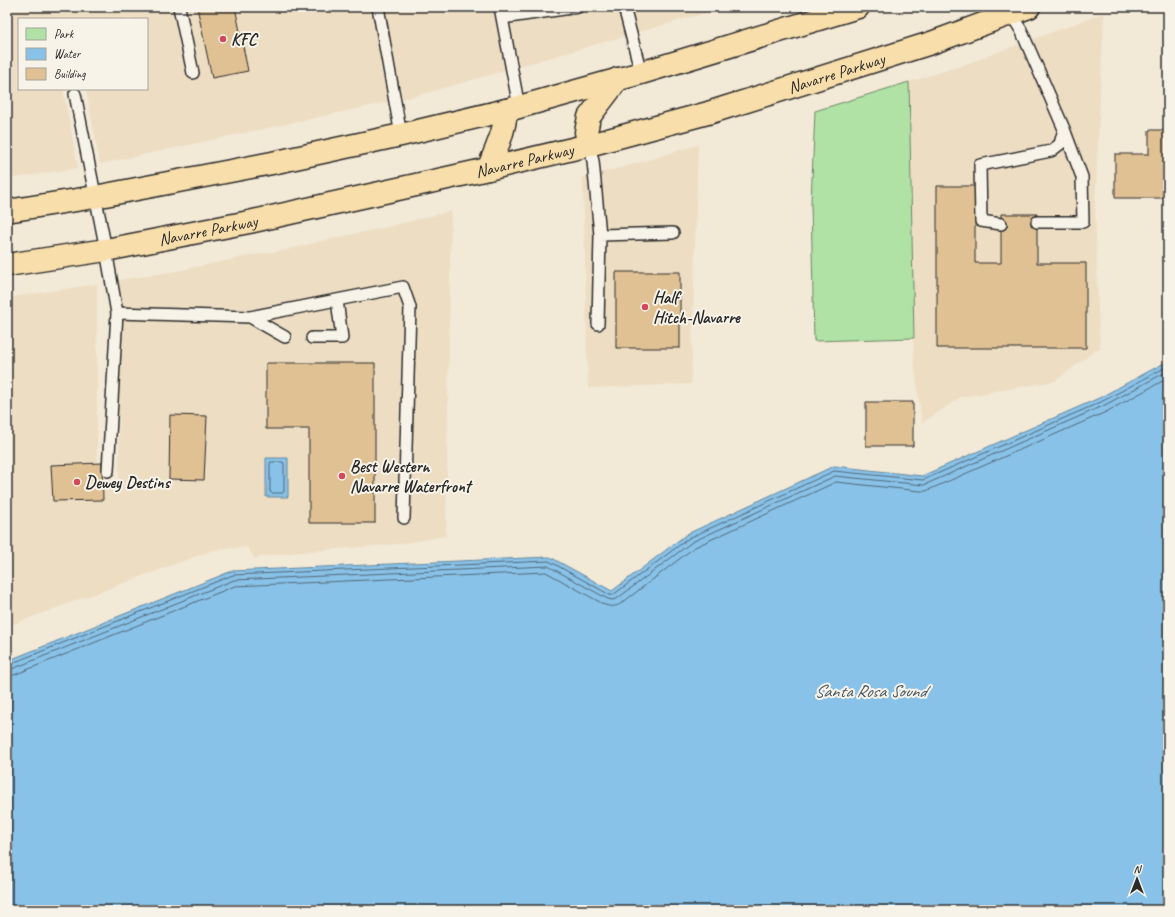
<svg xmlns="http://www.w3.org/2000/svg" width="1175" height="917" font-family="Caveat,sans-serif">
<style>
.built{fill:#edddc3}
.green{fill:#afe2a4;stroke:#6d8668}
.water{fill:#89c2e8;stroke:#63869c}
.lines{fill:none;stroke-linecap:round;stroke-linejoin:round}
.shore{stroke:#516777;stroke-width:1}
.building{fill:#e0c193;stroke:#2b2b2b}
.lane-casing{stroke:#2b2b2b;stroke-width:14}
.highway-casing{stroke:#2b2b2b;stroke-width:25}
.lane{stroke:#f7f3e8;stroke-width:11}
.highway{stroke:#f8deab;stroke-width:22}
.poi-dot{fill:#d1495b;stroke:#f7f3e8;stroke-width:1.5}
.labels{text-anchor:middle;dominant-baseline:central;stroke-width:4;stroke-linejoin:round;paint-order:stroke}
.poi-label{font-size:17px;font-weight:bold;fill:#2b2b2b;stroke:#f7f3e8;text-anchor:start}
.street-label{font-size:17px;fill:#2b2b2b;stroke:#f7f3e8}
.water-label{font-size:18px;font-style:italic;fill:#475864;stroke:#f7f3e8}
</style>
<rect width="100%" height="100%" fill="#f2e9d7"/>
<filter id="ink" filterUnits="userSpaceOnUse"><feTurbulence type="fractalNoise" baseFrequency=".025" numOctaves="2"/><feDisplacementMap in="SourceGraphic" scale="8" xChannelSelector="R" yChannelSelector="G"/><feConvolveMatrix kernelMatrix="1 2 1 2 8 2 1 2 1" color-interpolation-filters="sRGB"/></filter>
<g filter="url(#ink)">
<!-- built -->
<path class="built" d="M 7,7 L 726,7 L 416,96 L 100,164 L 86,89 L 147,89 L 147,19 L 19,19 L 19,89 L 63,89 L 78,168 L 7,179 Z
M 1104,13 L 1095,202 L 1098,312 L 1100,347 L 1055,381 L 961,397 L 922,423 L 914,361 L 909,82 L 961,66 Z
M 698,145 L 691,384 L 588,388 L 583,177 L 624,167 Z
M 451,211 L 446,536 L 399,544 L 312,551 L 263,556 L 255,559 L 247,547 L 213,550 L 26,619 L 7,627 L 7,298 L 97,284 L 97,484 L 119,484 L 119,280 L 177,271 L 253,255 L 286,250 L 326,240 L 383,228 Z"/>
<!-- green -->
<path class="green" d="M 909,82 L 914,338 L 814,341 L 811,202 L 815,111 Z"/>
<!-- water -->
<path class="water" d="M 1168,361 L 1168,910 L 7,910 L 7,661 L 232,571 L 550,557 L 612,591 L 687,534 L 834,466 L 922,476 L 1099,398 Z
M 266,458 L 288,458 L 288,497 L 266,497 Z"/>
<g class="lines">
<!-- shore -->
<path class="shore" d="M 271,462 L 282,462 L 284,463 L 284,491 L 283,493 L 272,493 L 270,492 L 270,464 Z
M 7,665 L 10,664 L 233,575 L 549,561 L 610,595 L 613,595 L 689,538 L 834,471 L 923,480 L 1101,402 L 1168,366
M 7,670 L 12,669 L 234,580 L 548,566 L 608,599 L 613,600 L 618,598 L 692,542 L 835,476 L 924,485 L 1103,406 L 1168,371
M 7,676 L 14,675 L 235,586 L 546,572 L 605,605 C 611,607 616,607 622,603 L 695,547 L 836,482 L 920,491 L 926,491 L 1106,412 L 1168,378"/>
</g>
<!-- building -->
<path class="building" d="M 197,7 L 235,7 L 248,71 L 212,78 Z
M 1149,130 L 1168,130 L 1168,198 L 1115,198 L 1115,154 L 1149,154 Z
M 937,186 L 975,186 L 975,263 L 1001,263 L 1001,214 L 1037,214 L 1037,263 L 1086,263 L 1086,348 L 937,348 Z
M 616,272 L 680,272 L 680,348 L 616,348 Z
M 266,363 L 375,363 L 375,523 L 309,523 L 309,429 L 266,429 Z
M 866,402 L 913,402 L 913,446 L 866,446 Z
M 170,415 L 207,416 L 204,480 L 169,479 Z
M 102,463 L 103,500 L 53,501 L 51,465 Z"/>
<g class="lines">
<defs>
<path id="lane" d="M 179,7 L 193,73
M 378,7 L 401,135
M 500,7 L 519,107
M 624,7 L 641,73
M 1011,14 L 1021,30 L 1064,129 L 1082,177 L 1083,222 L 1037,222
M 502,18 L 578,7
M 75,94 L 106,250 L 117,313 L 108,471
M 589,145 L 593,161 L 600,235 L 598,324
M 1001,224 L 981,221 L 980,165 L 1051,151 L 1060,144 L 1064,129
M 600,235 L 673,233
M 117,313 L 250,317 L 285,337
M 250,317 L 403,287 L 410,307 L 404,518
M 312,338 L 342,338 L 337,300"/>
<g id="highway">
<path d="M 589,145 L 586,132 L 589,117 L 618,79"/>
<path d="M 488,169 C 496,150 505,131 506,110"/>
<path d="M 7,211 L 95,197 L 272,163 L 401,135 L 519,107 L 641,73 L 858,7"/>
<path id="s1" d="M 7,265 L 106,250 L 249,222 L 488,169 L 589,145 L 708,113 L 931,43 L 1029,7"/>
</g>
</defs>
<!-- lane casing -->
<use href="#lane" class="lane-casing"/>
<!-- highway casing -->
<use href="#highway" class="highway-casing"/>
<!-- lane -->
<use href="#lane" class="lane"/>
<!-- highway -->
<use href="#highway" class="highway"/>
</g>
</g>
<!-- markers -->
<g class="poi-dot">
<circle cx="223" cy="39" r="4"/>
<circle cx="645" cy="307" r="4"/>
<circle cx="342" cy="476" r="4"/>
<circle cx="77" cy="482" r="4"/>
</g>
<g class="labels">
<!-- poi labels -->
<g class="poi-label">
<text x="231" y="39">KFC</text>
<text x="653" y="297">Half<tspan x="653" dy="20">Hitch-Navarre</tspan></text>
<text x="350" y="466">Best Western<tspan x="350" dy="20">Navarre Waterfront</tspan></text>
<text x="85" y="482">Dewey Destins</text>
</g>
<!-- street labels -->
<g class="street-label">
<text stroke="none"><textPath href="#s1" startOffset="852">Navarre Parkway</textPath></text>
<text stroke="none"><textPath href="#s1" startOffset="528">Navarre Parkway</textPath></text>
<text stroke="none"><textPath href="#s1" startOffset="204">Navarre Parkway</textPath></text>
</g>
<!-- water labels -->
<g class="water-label">
<text x="870" y="691">Santa Rosa Sound</text>
</g>
</g>
<!-- margin -->
<rect width="1175" height="917" fill="none" stroke="#f7f3e8" stroke-width="24"/>
<rect x="12" y="12" width="1151" height="893" fill="none" stroke="#2b2b2b" stroke-width="1.5" filter="url(#ink)"/>
<!-- legend -->
<rect x="18" y="18" width="130" height="72" fill="#f7f3e8" stroke="#a5a39c"/>
<rect x="26" y="28" width="20" height="12" fill="#afe2a4" stroke="#a5a39c"/>
<text x="54" y="38" font-size="12" fill="#2b2b2b">Park</text>
<rect x="26" y="48" width="20" height="12" fill="#89c2e8" stroke="#a5a39c"/>
<text x="54" y="58" font-size="12" fill="#2b2b2b">Water</text>
<rect x="26" y="68" width="20" height="12" fill="#e0c193" stroke="#a5a39c"/>
<text x="54" y="78" font-size="12" fill="#2b2b2b">Building</text>
<!-- north arrow -->
<g transform="translate(1137 879)" stroke="#f7f3e8" stroke-width="3" paint-order="stroke">
<path d="M0-3L7 15L0 10L-7 15Z" fill="#2b2b2b"/>
<text y="-6" font-size="11" font-weight="bold" text-anchor="middle" fill="#2b2b2b">N</text>
</g>
</svg>
